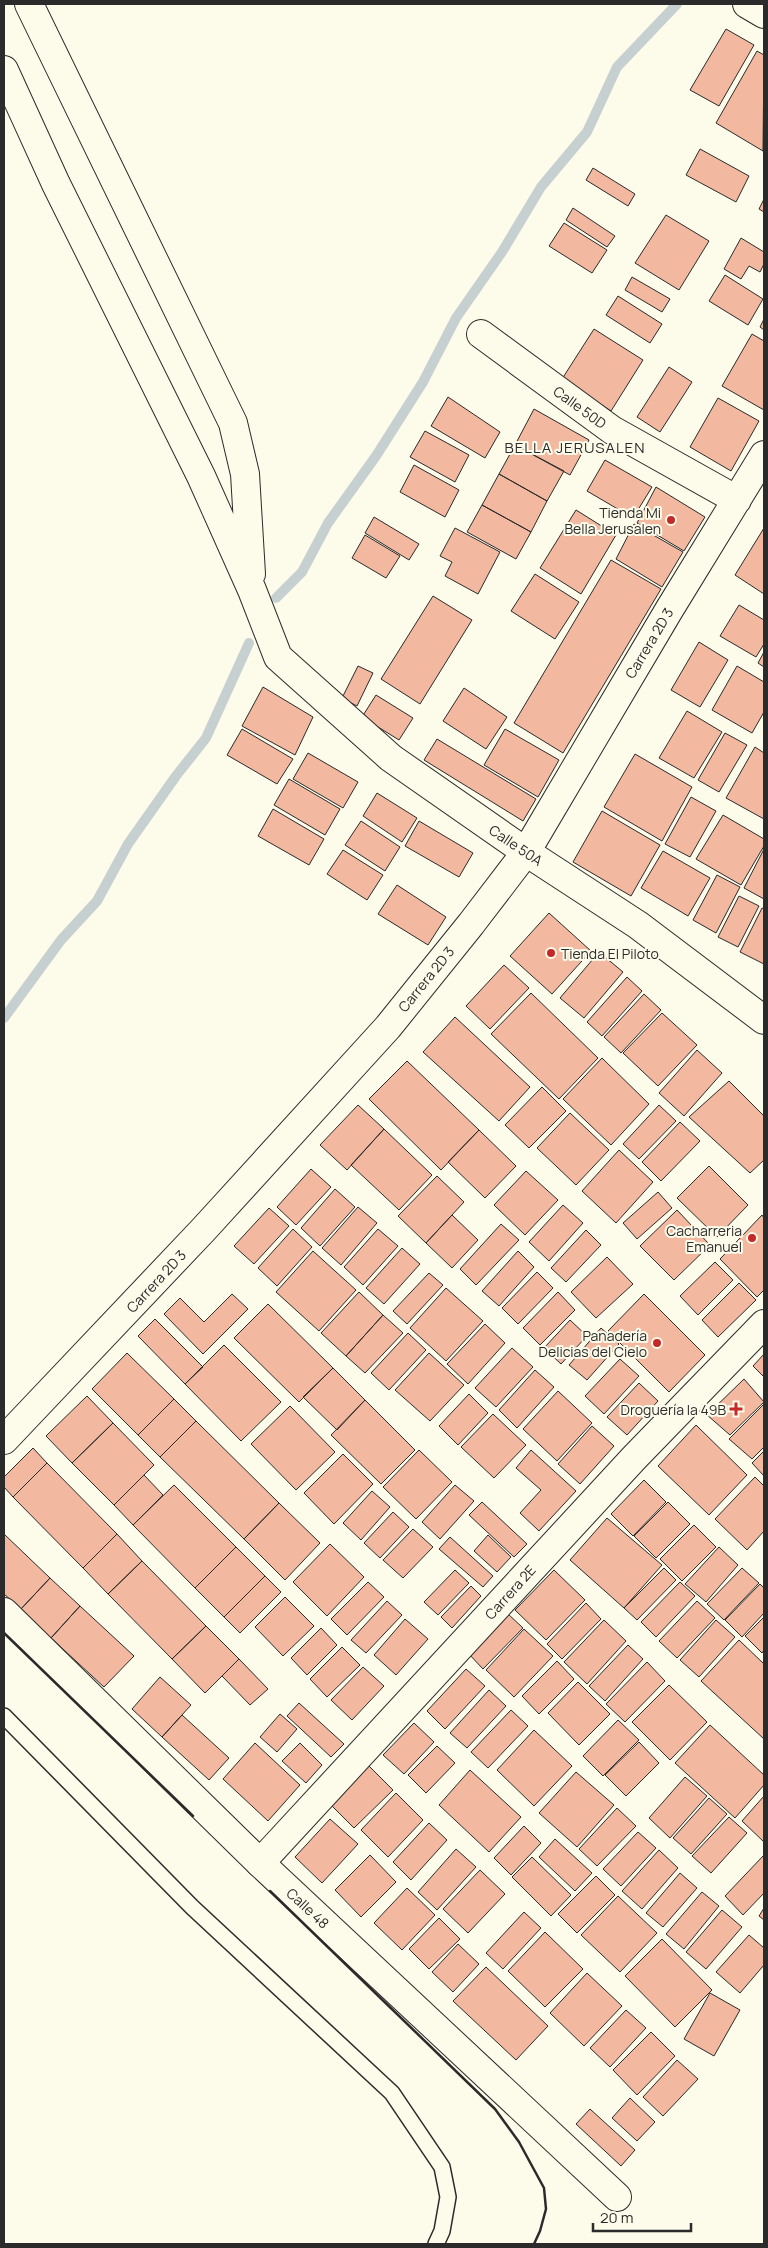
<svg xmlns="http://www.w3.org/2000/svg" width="768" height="2248" font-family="Manrope,sans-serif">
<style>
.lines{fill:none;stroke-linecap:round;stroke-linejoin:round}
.stream{stroke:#c7d0d0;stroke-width:10}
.building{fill:#f2b8a0;stroke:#2b2b2b}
.lane-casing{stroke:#2b2b2b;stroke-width:18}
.street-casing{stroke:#2b2b2b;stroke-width:30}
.secondary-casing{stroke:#2b2b2b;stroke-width:30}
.lane{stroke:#fdfbea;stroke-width:15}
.street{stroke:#fdfbea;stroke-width:28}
.secondary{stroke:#fdfbea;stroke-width:28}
.wall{stroke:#2b2b2b;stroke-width:2.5}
.poi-dot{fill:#c62828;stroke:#fdfbea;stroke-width:2}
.labels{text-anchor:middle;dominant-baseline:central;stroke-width:4;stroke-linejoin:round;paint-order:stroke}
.street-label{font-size:14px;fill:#2b2b2b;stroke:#fdfbea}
.poi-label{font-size:14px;fill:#2b2b2b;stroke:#fdfbea;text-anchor:end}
.neighbourhood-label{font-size:15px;letter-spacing:1px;fill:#2b2b2b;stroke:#fdfbea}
</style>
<rect width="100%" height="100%" fill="#fdfbea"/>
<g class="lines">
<!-- stream -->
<path class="stream" d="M 276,598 L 302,572 L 328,523 L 376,456 L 423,382 L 456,318 L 502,252 L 541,187 L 587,132 L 617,67 L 677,4
M 4,1018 L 61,940 L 97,901 L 128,844 L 176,776 L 206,738 L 249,643"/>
</g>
<!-- building -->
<path class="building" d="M 726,29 L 754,45 L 719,106 L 690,90 Z
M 757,51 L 764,55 L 763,151 L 716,123 Z
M 700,149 L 749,176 L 736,202 L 686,175 Z
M 593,168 L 635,194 L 628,206 L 586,180 Z
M 764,199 L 764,212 L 759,209 Z
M 573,208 L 615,236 L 607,247 L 566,220 Z
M 666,215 L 709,241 L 679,290 L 635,263 Z
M 564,223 L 607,250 L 592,273 L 549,246 Z
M 741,238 L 764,252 L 764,264 L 760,272 L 749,266 L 741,279 L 724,269 Z
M 725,275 L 763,299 L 748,325 L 709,301 Z
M 632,277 L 670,299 L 662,312 L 625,290 Z
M 618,296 L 662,324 L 650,343 L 606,315 Z
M 764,319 L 764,330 L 760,327 Z
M 594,329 L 643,360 L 611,411 L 562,379 Z
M 752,334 L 764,341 L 764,410 L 722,386 Z
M 669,367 L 692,382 L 660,432 L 637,417 Z
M 448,397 L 500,432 L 485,458 L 431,426 Z
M 718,398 L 759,421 L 731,471 L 690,447 Z
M 534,409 L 589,440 L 570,475 L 515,445 Z
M 425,431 L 469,455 L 455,482 L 410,457 Z
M 515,445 L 564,471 L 547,501 L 499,474 Z
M 605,460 L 652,487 L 633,518 L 587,491 Z
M 414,465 L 459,490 L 445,517 L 400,492 Z
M 499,474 L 547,501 L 531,532 L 482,505 Z
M 656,487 L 705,517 L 684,551 L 637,523 Z
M 482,505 L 531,532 L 516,559 L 467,532 Z
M 576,510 L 616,535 L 581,594 L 540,568 Z
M 374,517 L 419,544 L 409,560 L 365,533 Z
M 634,524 L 683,552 L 662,587 L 616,559 Z
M 455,528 L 500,552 L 478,594 L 445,576 L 452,562 L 440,556 Z
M 764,528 L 764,594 L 735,575 Z
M 365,535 L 400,556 L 386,578 L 352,558 Z
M 611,560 L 661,589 L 563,753 L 514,723 Z
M 535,574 L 579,602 L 555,639 L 511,611 Z
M 433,596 L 472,620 L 420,704 L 381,679 Z
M 739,605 L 764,620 L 764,644 L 756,657 L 720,636 Z
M 699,642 L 728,660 L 700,707 L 671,690 Z
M 764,652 L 764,667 L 758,663 Z
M 358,666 L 373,673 L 357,706 L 342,698 Z
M 737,666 L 764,682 L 764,712 L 752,733 L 712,710 Z
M 263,687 L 313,717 L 295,755 L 242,726 Z
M 464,688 L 507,717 L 486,749 L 443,721 Z
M 376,695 L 413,718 L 399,740 L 362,717 Z
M 687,711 L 722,732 L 694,778 L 659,758 Z
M 242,729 L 293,759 L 277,784 L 227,755 Z
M 505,729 L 559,760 L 538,797 L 484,765 Z
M 725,733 L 747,745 L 719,792 L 698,780 Z
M 437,739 L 536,799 L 523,821 L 424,760 Z
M 755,747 L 764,753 L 764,819 L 726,798 Z
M 308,753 L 358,782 L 343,808 L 293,779 Z
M 635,754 L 692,787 L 662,841 L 604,807 Z
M 289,779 L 340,809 L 325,835 L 274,805 Z
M 377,793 L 417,818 L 402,842 L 363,816 Z
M 691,797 L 716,811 L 690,857 L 665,844 Z
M 273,809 L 324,839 L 309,865 L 258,836 Z
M 602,811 L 660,845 L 631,896 L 573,862 Z
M 723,815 L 764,839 L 764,846 L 741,885 L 696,859 Z
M 361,821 L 400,847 L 385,871 L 345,845 Z
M 419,821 L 473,853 L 459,877 L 405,846 Z
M 764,849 L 764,899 L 744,888 Z
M 343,850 L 383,875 L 367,900 L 327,874 Z
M 663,851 L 710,878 L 688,916 L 641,888 Z
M 717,875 L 740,887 L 716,933 L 693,920 Z
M 397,885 L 446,917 L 428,945 L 378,914 Z
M 739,896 L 759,906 L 738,947 L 718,937 Z
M 762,908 L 764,909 L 764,964 L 740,952 Z
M 549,913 L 591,951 L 552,994 L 510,956 Z
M 599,952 L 623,972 L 584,1018 L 560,998 Z
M 504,965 L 529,988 L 490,1029 L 466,1006 Z
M 627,977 L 642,991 L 602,1036 L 587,1022 Z
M 531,993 L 598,1058 L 559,1099 L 491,1034 Z
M 644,994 L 661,1010 L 621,1053 L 604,1037 Z
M 662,1013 L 697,1045 L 658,1086 L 623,1053 Z
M 455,1017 L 530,1087 L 499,1121 L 423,1052 Z
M 697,1050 L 722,1073 L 684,1116 L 659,1093 Z
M 602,1058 L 649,1104 L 611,1145 L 563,1099 Z
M 407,1061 L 479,1130 L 441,1170 L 369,1099 Z
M 729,1081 L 764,1116 L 764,1160 L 750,1173 L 689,1117 Z
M 542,1087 L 566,1111 L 529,1148 L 505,1125 Z
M 358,1105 L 384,1129 L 347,1170 L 320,1145 Z
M 659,1105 L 676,1121 L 639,1159 L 623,1144 Z
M 570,1113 L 609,1150 L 576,1185 L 537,1148 Z
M 680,1122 L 700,1141 L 661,1181 L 642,1162 Z
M 384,1129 L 432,1175 L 399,1210 L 351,1165 Z
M 479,1130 L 516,1166 L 485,1198 L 448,1162 Z
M 619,1150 L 653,1182 L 616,1223 L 582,1191 Z
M 709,1166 L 748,1205 L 717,1237 L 677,1198 Z
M 311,1169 L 331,1187 L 296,1225 L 277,1207 Z
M 526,1171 L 558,1200 L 525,1235 L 494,1205 Z
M 437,1176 L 464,1202 L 426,1243 L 398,1216 Z
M 335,1189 L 355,1207 L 320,1246 L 301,1228 Z
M 658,1192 L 672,1208 L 637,1239 L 623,1223 Z
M 563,1205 L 583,1223 L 549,1261 L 529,1242 Z
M 358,1207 L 377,1223 L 341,1265 L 322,1248 Z
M 269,1208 L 289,1226 L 254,1264 L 234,1246 Z
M 677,1210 L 710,1245 L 674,1280 L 640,1246 Z
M 452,1215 L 478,1240 L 452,1268 L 426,1243 Z
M 762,1215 L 764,1218 L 764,1290 L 757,1297 L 720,1259 Z
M 501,1224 L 519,1240 L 476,1285 L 460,1269 Z
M 293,1229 L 312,1247 L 277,1286 L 258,1268 Z
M 378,1229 L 398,1246 L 363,1285 L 344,1267 Z
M 586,1230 L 601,1245 L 566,1282 L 551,1268 Z
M 402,1248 L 420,1264 L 384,1304 L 366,1288 Z
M 313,1251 L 356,1290 L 319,1331 L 276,1292 Z
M 518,1251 L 534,1267 L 499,1306 L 482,1291 Z
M 607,1257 L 633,1284 L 596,1318 L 571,1292 Z
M 715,1262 L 733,1280 L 698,1315 L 680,1296 Z
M 537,1272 L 553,1288 L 518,1324 L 502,1308 Z
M 429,1273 L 443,1285 L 407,1324 L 393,1311 Z
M 739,1283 L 756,1300 L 718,1337 L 702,1320 Z
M 446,1288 L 483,1321 L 446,1361 L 410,1328 Z
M 359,1292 L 383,1315 L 346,1356 L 321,1333 Z
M 558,1292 L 575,1310 L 540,1345 L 523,1328 Z
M 232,1294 L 248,1309 L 203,1354 L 164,1314 L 180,1298 L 204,1322 Z
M 644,1294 L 705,1355 L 669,1392 L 608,1331 Z
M 268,1304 L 333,1368 L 299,1402 L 234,1338 Z
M 383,1315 L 403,1333 L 365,1373 L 346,1356 Z
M 155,1319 L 203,1367 L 185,1384 L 138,1336 Z
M 570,1320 L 587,1336 L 561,1364 L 544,1348 Z
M 485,1324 L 505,1343 L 468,1384 L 447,1364 Z
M 601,1328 L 619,1344 L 587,1380 L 569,1365 Z
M 408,1333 L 426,1350 L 389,1390 L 371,1373 Z
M 224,1345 L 281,1402 L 241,1441 L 185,1384 Z
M 512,1348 L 533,1367 L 496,1407 L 475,1388 Z
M 127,1353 L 174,1399 L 138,1435 L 92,1389 Z
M 429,1353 L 464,1385 L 430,1421 L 395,1390 Z
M 764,1354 L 764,1377 L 753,1366 Z
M 620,1359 L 639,1376 L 604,1414 L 585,1396 Z
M 333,1368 L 365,1400 L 337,1430 L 303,1397 Z
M 535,1370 L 554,1387 L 517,1428 L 499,1410 Z
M 744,1379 L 764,1402 L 730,1435 L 707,1415 Z
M 639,1383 L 658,1401 L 627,1435 L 607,1417 Z
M 558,1391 L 592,1423 L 557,1461 L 523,1429 Z
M 469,1394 L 488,1413 L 458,1445 L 439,1426 Z
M 87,1396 L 113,1423 L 72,1463 L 46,1436 Z
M 174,1399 L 196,1421 L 160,1457 L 138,1435 Z
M 365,1400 L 415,1450 L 381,1484 L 331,1435 Z
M 764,1404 L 764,1447 L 752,1459 L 729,1439 Z
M 290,1406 L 335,1452 L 296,1490 L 251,1444 Z
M 493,1414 L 526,1445 L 494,1478 L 461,1447 Z
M 196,1421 L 279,1503 L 244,1539 L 160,1457 Z
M 113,1423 L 154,1465 L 114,1505 L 72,1463 Z
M 696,1425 L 747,1475 L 709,1515 L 658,1466 Z
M 592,1426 L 614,1446 L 580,1484 L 558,1464 Z
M 33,1448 L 47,1463 L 13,1497 L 4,1487 L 4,1477 Z
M 419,1450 L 452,1482 L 416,1519 L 383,1487 Z
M 531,1450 L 576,1491 L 539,1531 L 520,1513 L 541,1490 L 516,1468 Z
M 764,1451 L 764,1476 L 752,1463 Z
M 343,1454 L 373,1484 L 334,1524 L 304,1493 Z
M 47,1463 L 117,1534 L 83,1568 L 13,1497 Z
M 144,1475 L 163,1495 L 133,1525 L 114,1505 Z
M 755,1477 L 764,1486 L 764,1531 L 747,1550 L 715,1519 Z
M 644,1480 L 666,1502 L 633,1536 L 611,1514 Z
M 174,1485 L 236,1547 L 195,1588 L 133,1525 Z
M 455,1485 L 474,1501 L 440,1539 L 422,1522 Z
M 372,1491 L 390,1507 L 361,1540 L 343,1523 Z
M 482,1502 L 527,1544 L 514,1557 L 469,1515 Z
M 668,1502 L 690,1524 L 656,1558 L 634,1536 Z
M 279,1503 L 320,1543 L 285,1580 L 244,1539 Z
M 393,1512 L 409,1527 L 380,1558 L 364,1543 Z
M 607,1518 L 662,1565 L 624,1608 L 570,1560 Z
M 694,1525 L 716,1547 L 682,1581 L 660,1559 Z
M 413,1529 L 433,1547 L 403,1578 L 383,1560 Z
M 4,1534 L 50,1578 L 21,1609 L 4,1594 Z
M 117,1534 L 142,1561 L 108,1594 L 83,1568 Z
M 488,1535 L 511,1557 L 497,1572 L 474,1551 Z
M 450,1537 L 493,1576 L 483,1587 L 439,1549 Z
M 330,1544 L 364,1577 L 327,1616 L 293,1582 Z
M 236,1547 L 265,1576 L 224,1617 L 195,1588 Z
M 719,1547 L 738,1565 L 706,1602 L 685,1584 Z
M 142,1561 L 206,1626 L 172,1659 L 108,1594 Z
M 664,1568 L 676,1580 L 637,1620 L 624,1608 Z
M 742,1568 L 759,1583 L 724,1620 L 707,1604 Z
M 455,1570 L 469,1583 L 438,1615 L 424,1602 Z
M 554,1570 L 585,1600 L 546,1640 L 515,1610 Z
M 265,1576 L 281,1592 L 240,1633 L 224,1617 Z
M 50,1578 L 80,1606 L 51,1638 L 21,1609 Z
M 368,1582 L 384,1597 L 347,1635 L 331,1619 Z
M 680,1582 L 695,1596 L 656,1637 L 641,1622 Z
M 760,1584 L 764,1588 L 764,1613 L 742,1637 L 725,1620 Z
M 471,1586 L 481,1596 L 452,1628 L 441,1617 Z
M 285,1597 L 314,1626 L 283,1656 L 255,1627 Z
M 387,1601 L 402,1615 L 366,1653 L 351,1640 Z
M 697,1601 L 715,1618 L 677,1658 L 659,1641 Z
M 586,1603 L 601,1619 L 562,1659 L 547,1644 Z
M 80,1606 L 134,1656 L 104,1687 L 51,1638 Z
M 507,1613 L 523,1628 L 483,1669 L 468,1653 Z
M 764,1617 L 764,1650 L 762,1653 L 745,1636 Z
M 405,1619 L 428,1639 L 396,1675 L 374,1655 Z
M 604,1620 L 626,1641 L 587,1684 L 564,1662 Z
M 716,1620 L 735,1637 L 699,1677 L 680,1660 Z
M 206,1626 L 239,1659 L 205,1693 L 172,1659 Z
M 321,1628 L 337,1645 L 307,1675 L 291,1658 Z
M 524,1629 L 553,1656 L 514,1697 L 486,1670 Z
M 739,1640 L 764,1664 L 764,1739 L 701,1681 Z
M 628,1645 L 643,1659 L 605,1701 L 589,1686 Z
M 342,1647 L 360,1665 L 327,1697 L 310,1679 Z
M 239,1659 L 268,1689 L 250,1705 L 222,1676 Z
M 557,1661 L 574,1679 L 539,1714 L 522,1696 Z
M 647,1662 L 665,1681 L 625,1722 L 606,1704 Z
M 363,1667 L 384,1686 L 352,1720 L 331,1700 Z
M 466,1669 L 485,1686 L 445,1729 L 427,1711 Z
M 160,1677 L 191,1705 L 162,1737 L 132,1709 Z
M 578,1682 L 610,1714 L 579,1745 L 548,1713 Z
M 669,1685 L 707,1722 L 670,1760 L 632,1722 Z
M 489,1690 L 506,1706 L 467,1748 L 450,1733 Z
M 299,1703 L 344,1744 L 331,1757 L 287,1716 Z
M 511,1710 L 528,1726 L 488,1768 L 471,1752 Z
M 280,1714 L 297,1729 L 277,1752 L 260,1737 Z
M 182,1715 L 229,1758 L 209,1780 L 162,1737 Z
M 618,1720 L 639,1740 L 603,1776 L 583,1756 Z
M 414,1723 L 434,1742 L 404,1774 L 383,1755 Z
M 710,1725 L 764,1775 L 764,1785 L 735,1818 L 675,1763 Z
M 534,1730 L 572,1766 L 534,1806 L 497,1770 Z
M 639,1742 L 659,1763 L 626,1796 L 605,1775 Z
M 255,1743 L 300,1785 L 268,1821 L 223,1779 Z
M 300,1743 L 322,1765 L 306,1783 L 282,1761 Z
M 437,1746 L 455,1763 L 426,1793 L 408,1775 Z
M 369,1766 L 393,1790 L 354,1828 L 330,1804 Z
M 470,1770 L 521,1817 L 489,1852 L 439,1805 Z
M 576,1772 L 614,1805 L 577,1847 L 539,1813 Z
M 685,1777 L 707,1796 L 670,1838 L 649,1818 Z
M 396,1793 L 423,1820 L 388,1857 L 361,1830 Z
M 764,1796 L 764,1842 L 742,1821 Z
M 709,1798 L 727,1814 L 691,1854 L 673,1838 Z
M 617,1808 L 636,1826 L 597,1866 L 579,1849 Z
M 729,1817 L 747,1833 L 711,1873 L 692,1856 Z
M 330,1819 L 358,1844 L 322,1883 L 295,1857 Z
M 429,1823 L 447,1840 L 411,1880 L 393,1862 Z
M 524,1826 L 541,1843 L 511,1875 L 494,1858 Z
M 638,1832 L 656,1848 L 621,1886 L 603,1869 Z
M 555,1839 L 592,1873 L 575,1891 L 539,1857 Z
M 456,1849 L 476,1867 L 437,1910 L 418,1892 Z
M 659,1850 L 678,1868 L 642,1909 L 622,1891 Z
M 370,1855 L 396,1882 L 361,1917 L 335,1890 Z
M 764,1855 L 764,1893 L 743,1915 L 725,1896 Z
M 532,1857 L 571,1895 L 551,1916 L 512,1877 Z
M 480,1870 L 505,1894 L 468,1933 L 443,1909 Z
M 680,1873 L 697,1888 L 663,1927 L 646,1913 Z
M 596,1876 L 615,1895 L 577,1933 L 558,1914 Z
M 407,1888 L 435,1915 L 402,1950 L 374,1923 Z
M 702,1892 L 719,1906 L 684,1949 L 666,1934 Z
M 618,1896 L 657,1933 L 620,1972 L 581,1935 Z
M 764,1908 L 764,1920 L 759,1916 Z
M 722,1910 L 742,1927 L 706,1969 L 686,1952 Z
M 524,1912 L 541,1928 L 503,1969 L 486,1953 Z
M 439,1918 L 460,1939 L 429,1969 L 409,1949 Z
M 545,1932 L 583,1969 L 545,2007 L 508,1971 Z
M 749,1935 L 764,1948 L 764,1965 L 740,1993 L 716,1972 Z
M 662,1939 L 712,1990 L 675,2027 L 625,1976 Z
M 458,1944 L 479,1964 L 453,1992 L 432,1972 Z
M 486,1967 L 548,2026 L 516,2060 L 453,2001 Z
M 587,1973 L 622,2006 L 584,2046 L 550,2013 Z
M 710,1993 L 740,2010 L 714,2056 L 684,2039 Z
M 626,2010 L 646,2028 L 610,2067 L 590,2048 Z
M 651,2032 L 675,2056 L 637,2095 L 613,2070 Z
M 677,2060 L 698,2079 L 663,2116 L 643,2097 Z
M 630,2098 L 655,2122 L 637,2141 L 612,2118 Z
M 590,2109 L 635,2150 L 621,2166 L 576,2124 Z"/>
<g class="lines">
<defs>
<path id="lane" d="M 4,1716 L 192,1907 L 392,2093 L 442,2167 L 448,2197 L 442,2231 L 436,2244"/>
<path id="street" d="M 29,4 L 233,423 L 245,474 L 251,574
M 747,4 L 764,14
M 4,70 L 56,184 L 201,476 L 252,590 L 278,657 L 391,758 L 526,852 L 638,925 L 764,1020
M 481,334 L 612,430 L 737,500
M 4,1440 L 204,1229 L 388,1027 L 471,924 L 526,852 L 669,610 L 764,455
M 4,1612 L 260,1863 L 617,2197"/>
<path id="secondary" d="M 260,1863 L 634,1458 L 764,1324"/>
</defs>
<!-- lane casing -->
<use href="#lane" class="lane-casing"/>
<!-- street casing -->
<use href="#street" class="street-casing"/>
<!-- secondary casing -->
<use href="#secondary" class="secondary-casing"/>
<!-- lane -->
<use href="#lane" class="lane"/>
<!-- street -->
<use href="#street" class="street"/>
<!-- secondary -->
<use href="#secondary" class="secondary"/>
<!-- wall -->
<path class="wall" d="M 4,1633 L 193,1816
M 270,1891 L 495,2109 L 519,2142 L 544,2188 L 546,2209 L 540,2231 L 534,2244"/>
</g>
<!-- markers -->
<g class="poi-dot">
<circle cx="671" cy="520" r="5"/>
<circle cx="551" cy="953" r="5"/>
<circle cx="752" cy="1238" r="5"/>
<circle cx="657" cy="1343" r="5"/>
<path d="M733.5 1401.5h5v5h5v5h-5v5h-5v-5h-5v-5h5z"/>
</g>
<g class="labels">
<!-- street labels -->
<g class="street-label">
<text transform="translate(580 407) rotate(36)">Calle 50D</text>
<text transform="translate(649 643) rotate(-59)">Carrera 2D 3</text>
<text transform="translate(516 845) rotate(34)">Calle 50A</text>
<text transform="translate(426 979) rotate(-51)">Carrera 2D 3</text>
<text transform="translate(156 1281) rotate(-47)">Carrera 2D 3</text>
<text transform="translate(510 1592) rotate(-48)">Carrera 2E</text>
<text transform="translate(308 1908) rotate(43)">Calle 48</text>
</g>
<!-- poi labels -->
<g class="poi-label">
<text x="661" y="512">Tienda Mi<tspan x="661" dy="16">Bella Jerusalen</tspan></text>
<text x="561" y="953" text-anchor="start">Tienda El Piloto</text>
<text x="742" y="1230">Cacharreria<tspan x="742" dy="16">Emanuel</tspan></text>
<text x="647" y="1335">Panadería<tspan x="647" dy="16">Delicias del Cielo</tspan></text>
<text x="726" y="1409">Droguería la 49B</text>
</g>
<!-- neighbourhood labels -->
<g class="neighbourhood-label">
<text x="575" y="447">BELLA JERUSALEN</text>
</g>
</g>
<!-- border -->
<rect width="768" height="2248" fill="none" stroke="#2b2b2b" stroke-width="10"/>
<!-- scale -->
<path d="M593 2223v8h98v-8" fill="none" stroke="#2b2b2b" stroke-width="2.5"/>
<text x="600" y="2223" font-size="15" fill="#2b2b2b" stroke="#fdfbea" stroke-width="4" paint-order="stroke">20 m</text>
</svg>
